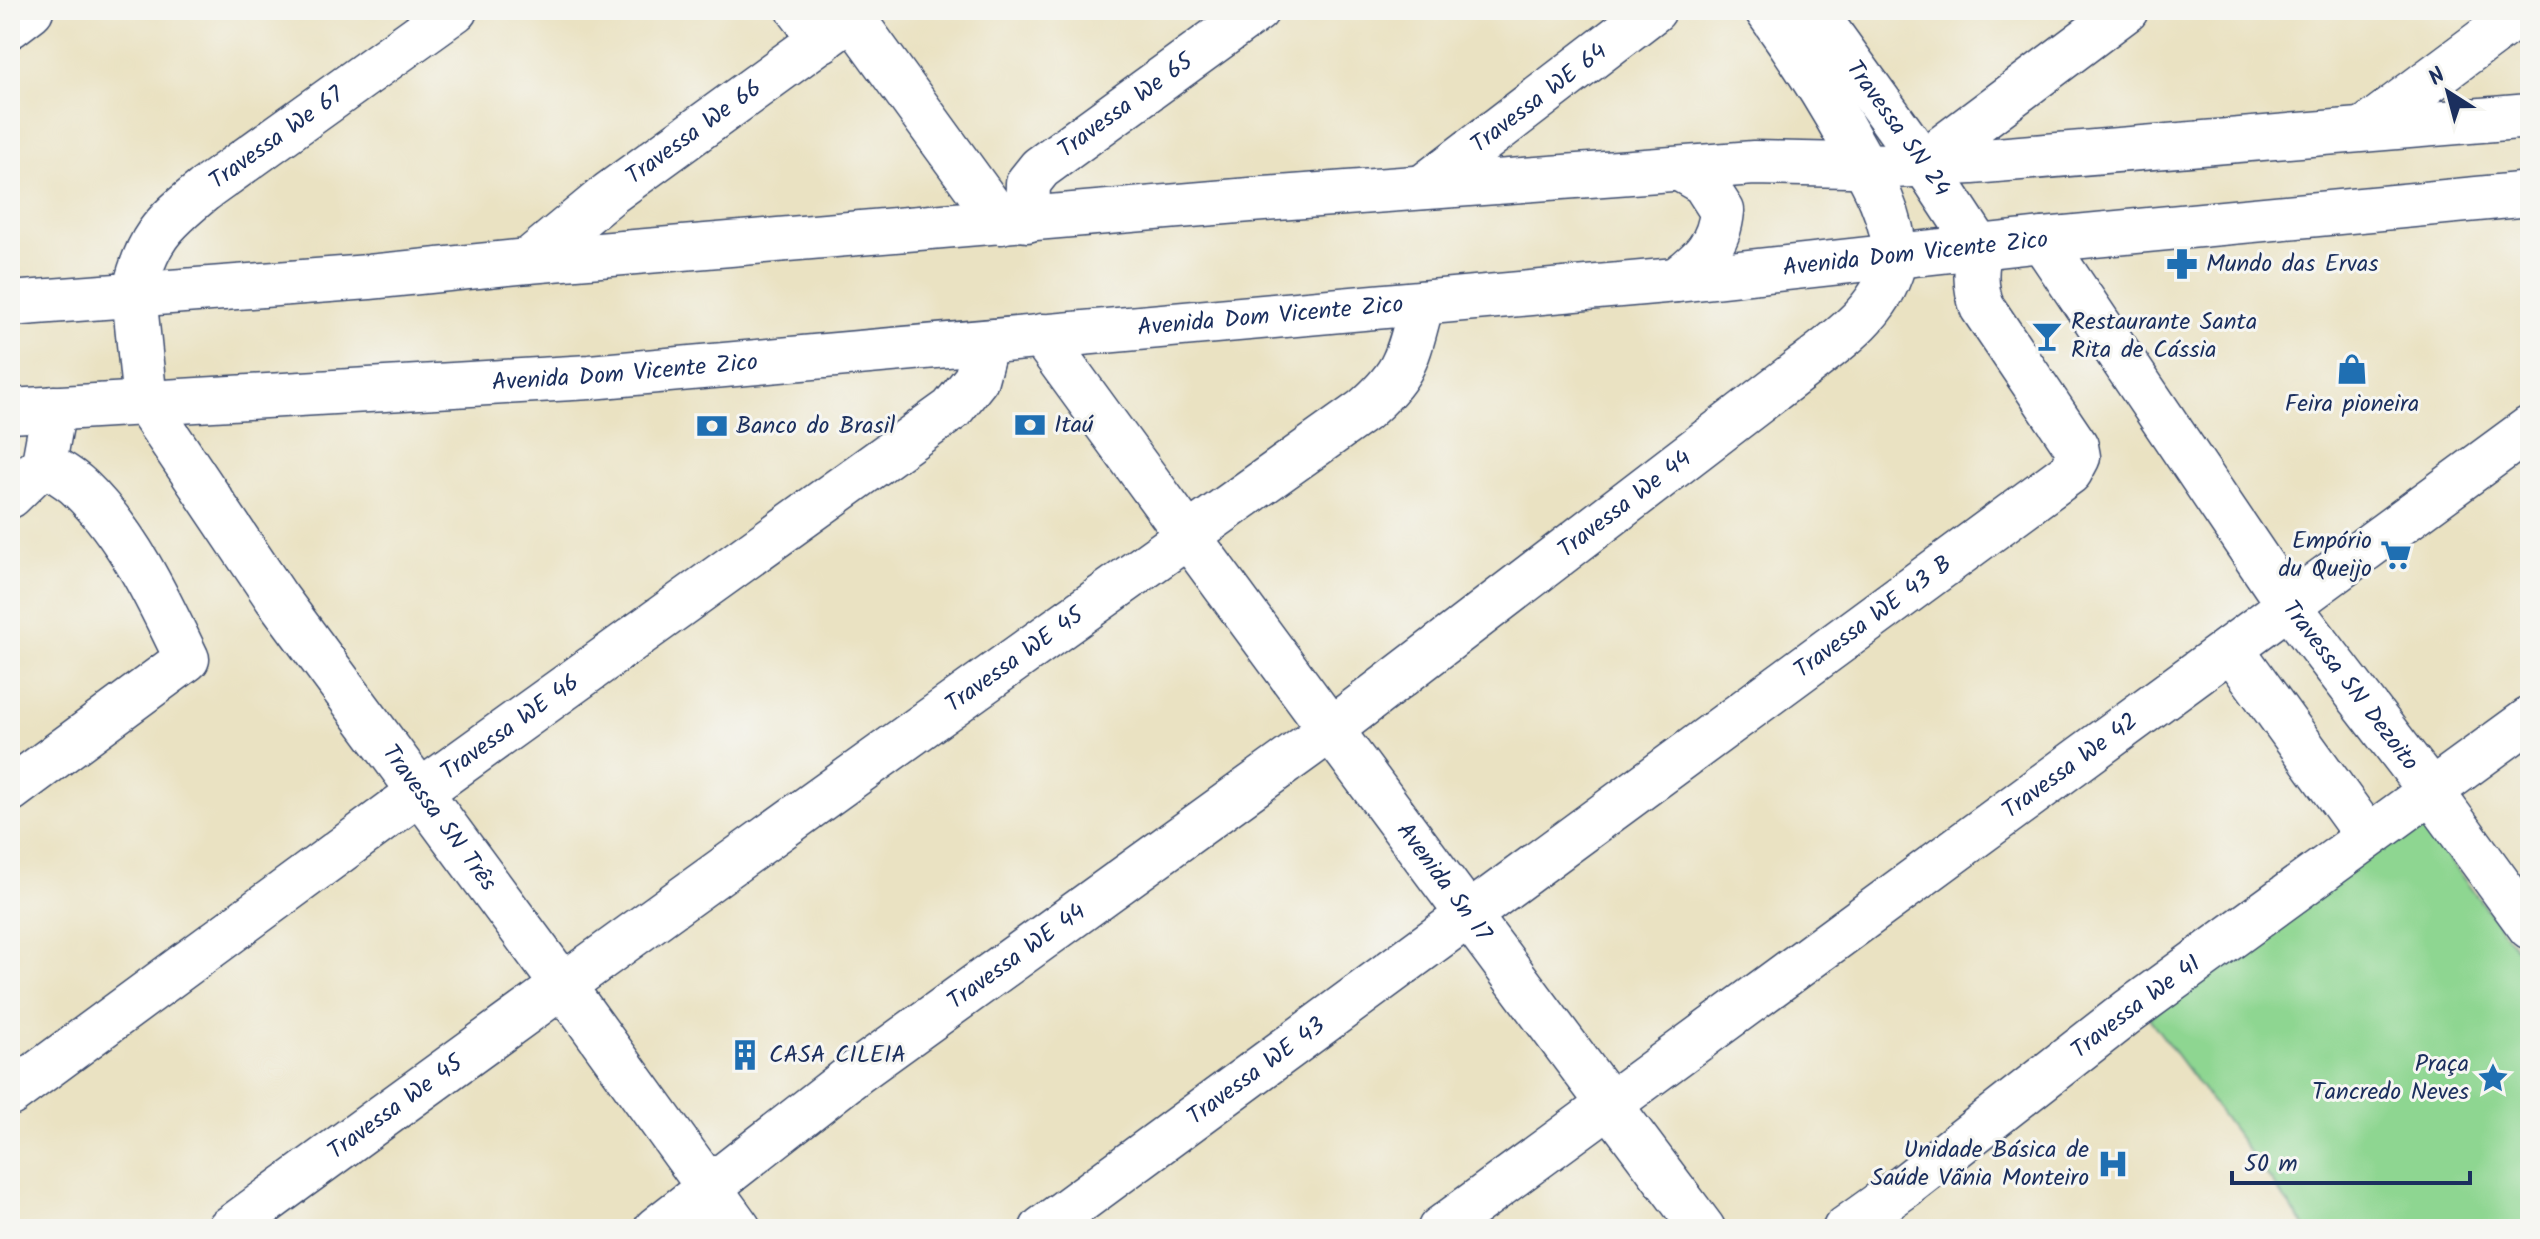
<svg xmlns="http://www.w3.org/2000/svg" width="2540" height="1239" font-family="Kalam,sans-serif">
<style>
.green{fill:#8ed691;stroke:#548278;stroke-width:2}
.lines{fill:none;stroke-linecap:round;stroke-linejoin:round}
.minor-casing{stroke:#3a4a6d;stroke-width:47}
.major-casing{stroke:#3a4a6d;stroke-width:47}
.minor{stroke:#fff;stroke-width:44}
.major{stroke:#fff;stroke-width:44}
.labels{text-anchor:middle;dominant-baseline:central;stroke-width:6;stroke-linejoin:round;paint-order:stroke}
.street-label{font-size:24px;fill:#1b2f5e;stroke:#f6f6f2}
.poi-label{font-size:24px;fill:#1b2f5e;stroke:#f6f6f2;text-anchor:start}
</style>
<rect width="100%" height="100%" fill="#f6f6f2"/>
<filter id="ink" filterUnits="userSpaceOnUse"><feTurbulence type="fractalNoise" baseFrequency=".0125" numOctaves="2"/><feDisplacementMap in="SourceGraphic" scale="16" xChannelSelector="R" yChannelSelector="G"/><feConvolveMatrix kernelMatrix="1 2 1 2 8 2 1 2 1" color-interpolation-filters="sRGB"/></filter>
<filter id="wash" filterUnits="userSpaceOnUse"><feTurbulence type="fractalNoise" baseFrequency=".006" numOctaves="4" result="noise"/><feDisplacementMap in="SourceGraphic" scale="32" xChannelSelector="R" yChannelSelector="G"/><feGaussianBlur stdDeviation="1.8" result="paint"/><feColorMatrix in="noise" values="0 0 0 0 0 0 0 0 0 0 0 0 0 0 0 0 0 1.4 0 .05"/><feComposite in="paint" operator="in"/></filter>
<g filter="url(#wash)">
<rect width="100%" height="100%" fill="#eae2c2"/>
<!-- green -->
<path class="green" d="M 2417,817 L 2530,967 L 2530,1229 L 2307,1229 L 2149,1018 Z"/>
</g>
<g filter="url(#ink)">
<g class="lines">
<defs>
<g id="minor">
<path d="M 799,10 L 822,40"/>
<path d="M 852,17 L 1001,222"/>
<path d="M 10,26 L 31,10"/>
<path d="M 2366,128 L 2524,10"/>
<path d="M 1922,163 L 2126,10"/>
<path id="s1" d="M 1423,187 L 1654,10"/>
<path id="s2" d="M 1027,220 L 1028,183 L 1040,168 L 1257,10"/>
<path id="s3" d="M 2042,240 L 2289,606 L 2431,791 L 2530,927"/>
<path id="s4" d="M 528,261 L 609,194 L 862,10"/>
<path id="s5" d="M 134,294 C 146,240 162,224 204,190 L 455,10"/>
<path d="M 10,496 L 44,463 L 54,408"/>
<path d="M 2231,648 L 2367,836"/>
<path d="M 10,790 L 187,659 C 159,600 128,534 80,488 C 70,478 56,471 44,463"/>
<path id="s6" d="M 10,1094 L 420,792 L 952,409 L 976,379 L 986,342"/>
<path id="s7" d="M 229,1229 C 605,953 984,681 1363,411 C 1408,372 1407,357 1422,303"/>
<path id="s8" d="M 656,1229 L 857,1072 L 1330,730 L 1805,366 C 1844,336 1885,308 1895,257"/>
<path id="s9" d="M 1042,1229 L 2070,472 L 2078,457 L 2076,446 L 1982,307 C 1975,286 1975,270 1980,248"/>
<path id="s10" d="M 1440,1229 L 2530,428"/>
<path id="s11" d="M 1845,1229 L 1905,1186 L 2129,1011 L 2530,719"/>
</g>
<g id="major">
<path d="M 1767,10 C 1798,53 1826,96 1851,142 C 1872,179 1893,214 1895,257"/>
<path id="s12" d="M 1813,10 L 1934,178 L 1980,248"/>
<path d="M 1676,280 C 1702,260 1719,245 1722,211 L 1704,183 L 1680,169"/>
<path id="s13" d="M 134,294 L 145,402 L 276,597 L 562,984 L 739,1229"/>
<path d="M 10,304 L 369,277 L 528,261 L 1250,200 L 1754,163 L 1893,166 L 1972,162 L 2530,116"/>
<path id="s14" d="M 1042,336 C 1260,636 1481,933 1703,1229"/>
<path id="s15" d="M 10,411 L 590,377 L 1676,280 L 2042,240 L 2530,194"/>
</g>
</defs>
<!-- minor casing -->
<use href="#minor" class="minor-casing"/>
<!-- major casing -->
<use href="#major" class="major-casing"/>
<!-- minor -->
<use href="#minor" class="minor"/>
<!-- major -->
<use href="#major" class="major"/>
</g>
</g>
<!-- icons -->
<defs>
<symbol id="pharmacy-bare" viewBox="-9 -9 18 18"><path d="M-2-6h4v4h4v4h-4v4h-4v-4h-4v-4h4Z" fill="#1f6fb2" stroke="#f6f6f2" stroke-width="2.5" paint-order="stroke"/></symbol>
<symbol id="bar-bare" viewBox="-9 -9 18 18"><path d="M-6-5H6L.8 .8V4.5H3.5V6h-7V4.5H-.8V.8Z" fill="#1f6fb2" stroke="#f6f6f2" stroke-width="2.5" paint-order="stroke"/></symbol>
<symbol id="shop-bare" viewBox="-9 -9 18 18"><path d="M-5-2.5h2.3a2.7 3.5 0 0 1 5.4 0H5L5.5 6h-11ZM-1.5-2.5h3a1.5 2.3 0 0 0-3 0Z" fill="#1f6fb2" stroke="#f6f6f2" stroke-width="2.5" paint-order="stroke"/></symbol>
<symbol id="bank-bare" viewBox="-9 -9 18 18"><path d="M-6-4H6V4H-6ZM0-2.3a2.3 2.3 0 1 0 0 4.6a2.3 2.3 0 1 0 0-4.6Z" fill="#1f6fb2" stroke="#f6f6f2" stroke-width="2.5" paint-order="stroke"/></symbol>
<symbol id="supermarket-bare" viewBox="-9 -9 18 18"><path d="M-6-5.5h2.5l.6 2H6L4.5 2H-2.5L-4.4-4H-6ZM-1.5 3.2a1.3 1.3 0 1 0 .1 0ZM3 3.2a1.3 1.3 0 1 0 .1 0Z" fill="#1f6fb2" stroke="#f6f6f2" stroke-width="2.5" paint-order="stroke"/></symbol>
<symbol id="building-bare" viewBox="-9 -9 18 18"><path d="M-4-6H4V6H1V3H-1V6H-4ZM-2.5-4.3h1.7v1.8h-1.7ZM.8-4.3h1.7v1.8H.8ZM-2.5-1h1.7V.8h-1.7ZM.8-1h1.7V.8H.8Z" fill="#1f6fb2" stroke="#f6f6f2" stroke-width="2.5" paint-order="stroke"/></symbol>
<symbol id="sight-bare" viewBox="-9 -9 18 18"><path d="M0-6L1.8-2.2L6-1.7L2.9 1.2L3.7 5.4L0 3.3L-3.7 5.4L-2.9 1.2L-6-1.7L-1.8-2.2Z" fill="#1f6fb2" stroke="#f6f6f2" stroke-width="2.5" paint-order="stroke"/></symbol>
<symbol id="hospital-bare" viewBox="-9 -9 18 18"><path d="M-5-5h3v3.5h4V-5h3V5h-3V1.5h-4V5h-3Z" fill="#1f6fb2" stroke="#f6f6f2" stroke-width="2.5" paint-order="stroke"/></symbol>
</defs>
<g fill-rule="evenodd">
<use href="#pharmacy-bare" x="2160" y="242" width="44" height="44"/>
<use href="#bar-bare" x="2025" y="314" width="44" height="44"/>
<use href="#shop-bare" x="2330" y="347" width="44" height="44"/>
<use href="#bank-bare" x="1008" y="403" width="44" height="44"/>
<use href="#bank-bare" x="690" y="404" width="44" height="44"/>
<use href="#supermarket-bare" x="2374" y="533" width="44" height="44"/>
<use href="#building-bare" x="723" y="1033" width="44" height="44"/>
<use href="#sight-bare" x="2471" y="1056" width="44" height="44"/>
<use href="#hospital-bare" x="2091" y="1142" width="44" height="44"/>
</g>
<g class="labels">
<!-- street labels -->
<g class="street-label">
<text stroke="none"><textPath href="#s1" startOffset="146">Travessa WE 64</textPath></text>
<text stroke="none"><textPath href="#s2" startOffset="162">Travessa We 65</textPath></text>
<text stroke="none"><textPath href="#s12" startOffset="146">Travessa SN 24</textPath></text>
<text stroke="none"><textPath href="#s4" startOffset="210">Travessa We 66</textPath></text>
<text stroke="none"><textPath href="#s5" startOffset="218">Travessa We 67</textPath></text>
<text stroke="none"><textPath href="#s15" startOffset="1912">Avenida Dom Vicente Zico</textPath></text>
<text stroke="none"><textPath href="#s15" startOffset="1264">Avenida Dom Vicente Zico</textPath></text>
<text stroke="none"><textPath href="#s15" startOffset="616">Avenida Dom Vicente Zico</textPath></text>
<text stroke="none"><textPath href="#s8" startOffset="1210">Travessa We 44</textPath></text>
<text stroke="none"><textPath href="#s9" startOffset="1032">Travessa WE 43 B</textPath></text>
<text stroke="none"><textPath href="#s7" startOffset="970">Travessa WE 45</textPath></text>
<text stroke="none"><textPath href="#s3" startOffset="542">Travessa SN Dezoito</textPath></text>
<text stroke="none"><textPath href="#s6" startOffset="620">Travessa WE 46</textPath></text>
<text stroke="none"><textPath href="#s10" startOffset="782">Travessa We 42</textPath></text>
<text stroke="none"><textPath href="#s13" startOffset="618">Travessa SN Três</textPath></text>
<text stroke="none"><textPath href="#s14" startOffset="678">Avenida Sn 17</textPath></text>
<text stroke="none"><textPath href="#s8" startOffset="452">Travessa WE 44</textPath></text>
<text stroke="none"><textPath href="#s11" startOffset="366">Travessa We 41</textPath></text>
<text stroke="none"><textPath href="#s9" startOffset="266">Travessa WE 43</textPath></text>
<text stroke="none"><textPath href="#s7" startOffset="206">Travessa We 45</textPath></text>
</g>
<!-- poi labels -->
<g class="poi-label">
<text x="2206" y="264">Mundo das Ervas</text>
<text x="2071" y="322">Restaurante Santa<tspan x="2071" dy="28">Rita de Cássia</tspan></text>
<text x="2352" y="404" text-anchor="middle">Feira pioneira</text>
<text x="1054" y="425">Itaú</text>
<text x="736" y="426">Banco do Brasil</text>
<text x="2372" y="541" text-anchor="end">Empório<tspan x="2372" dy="28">du Queijo</tspan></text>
<text x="769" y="1055">CASA CILEIA</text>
<text x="2469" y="1064" text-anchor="end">Praça<tspan x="2469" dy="28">Tancredo Neves</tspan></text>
<text x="2089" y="1150" text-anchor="end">Unidade Básica de<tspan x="2089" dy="28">Saúde Vãnia Monteiro</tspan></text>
</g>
</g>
<!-- margin -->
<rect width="2540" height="1239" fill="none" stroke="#f6f6f2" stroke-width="40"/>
<!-- north arrow -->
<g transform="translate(2448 92) rotate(324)" stroke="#f6f6f2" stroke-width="6" paint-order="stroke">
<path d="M0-6L14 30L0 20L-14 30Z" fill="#1b2f5e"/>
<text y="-12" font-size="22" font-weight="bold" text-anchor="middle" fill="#1b2f5e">N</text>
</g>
<!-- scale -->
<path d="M2232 1171v12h238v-12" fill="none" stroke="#1b2f5e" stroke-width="4"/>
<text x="2244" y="1171" font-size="24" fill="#1b2f5e" stroke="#f6f6f2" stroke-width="6" paint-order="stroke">50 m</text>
</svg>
